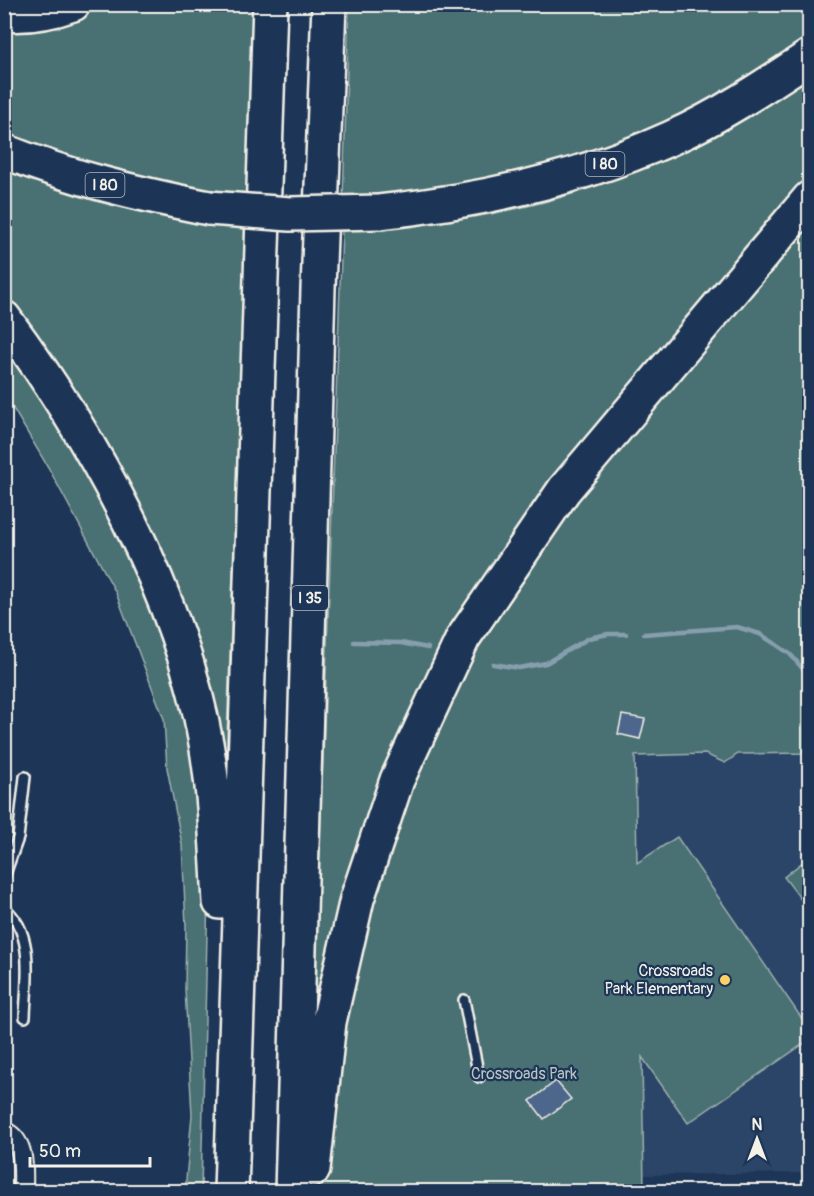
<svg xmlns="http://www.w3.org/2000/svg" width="814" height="1196" font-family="Pangolin,sans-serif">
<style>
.built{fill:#2c4467}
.green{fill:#497073;stroke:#9eb0ae;stroke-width:1.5}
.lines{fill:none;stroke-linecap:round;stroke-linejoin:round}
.stream{stroke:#879fad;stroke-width:4.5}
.building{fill:#4e668c;stroke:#f4f1e8;stroke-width:1.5}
.lane-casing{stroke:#f4f1e8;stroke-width:14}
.street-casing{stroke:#f4f1e8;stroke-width:22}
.highway-casing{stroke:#f4f1e8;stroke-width:38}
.lane{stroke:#1d3557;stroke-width:9}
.street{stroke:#1d3557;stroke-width:18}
.highway{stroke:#1d3557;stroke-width:33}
.highway-bridge-casing{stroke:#f4f1e8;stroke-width:38;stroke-linecap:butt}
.highway-bridge{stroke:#1d3557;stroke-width:33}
.poi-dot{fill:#ffd166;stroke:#1d3557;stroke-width:2}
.labels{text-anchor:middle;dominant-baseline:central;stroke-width:4.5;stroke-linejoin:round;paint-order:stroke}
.shield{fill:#1d3557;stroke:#b4b9bc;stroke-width:1.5}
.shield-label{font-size:15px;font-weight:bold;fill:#f4f1e8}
.poi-label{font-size:16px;fill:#f4f1e8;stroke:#1d3557;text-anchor:end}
.park-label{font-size:16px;fill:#b8c4bf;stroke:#1d3557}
</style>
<rect width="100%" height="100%" fill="#1d3557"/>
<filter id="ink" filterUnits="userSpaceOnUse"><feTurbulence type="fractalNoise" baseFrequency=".0167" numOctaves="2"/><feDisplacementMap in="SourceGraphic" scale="12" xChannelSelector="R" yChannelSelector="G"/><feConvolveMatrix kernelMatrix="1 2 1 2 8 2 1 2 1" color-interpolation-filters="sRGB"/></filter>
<g filter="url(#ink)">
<!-- built -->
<path class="built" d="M 809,753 L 809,1173 L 644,1175 L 635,755 Z"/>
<!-- green -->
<path class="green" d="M 103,5 L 254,5 L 247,198 L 159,185 L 5,138 L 5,24 L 82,13 Z
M 349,5 L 809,5 L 809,37 L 709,104 L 620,144 L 474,187 L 343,200 Z
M 809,73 L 809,183 L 507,551 L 322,1008 L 314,1008 L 342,231 C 432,227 548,210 630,172 C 691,143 750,106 809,73 Z
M 5,169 C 81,203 163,219 246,228 L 225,786 L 201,689 L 5,305 Z
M 809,210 L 809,753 L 738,754 L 725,763 L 705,754 L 635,756 L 637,863 L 677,837 L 809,1029 L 809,1040 L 688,1123 L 642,1057 L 644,1191 L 317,1192 L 323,1130 L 352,953 L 436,709 L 537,542 Z
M 4,335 L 28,370 L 145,579 L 192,736 L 208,892 L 201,1191 L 185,1191 L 192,1115 L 185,989 L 186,926 L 182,844 L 167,768 L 164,719 L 116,593 L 48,467 L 5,395 Z
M 809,857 L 809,910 L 784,877 Z"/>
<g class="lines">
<!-- stream -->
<path class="stream" d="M 644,634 L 737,627 L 760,634 L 774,643 L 790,654 L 810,677
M 354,642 L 401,643 L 428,648
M 493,664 L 519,668 L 546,663 L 589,638 L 608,634 L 626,634"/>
</g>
<!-- building -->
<path class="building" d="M 622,715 L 645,719 L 640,739 L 618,734 Z
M 556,1081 L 571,1099 L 544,1119 L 530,1101 Z"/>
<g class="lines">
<defs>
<path id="lane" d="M 4,877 L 18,838 L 25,777
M 4,908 C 36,933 26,982 25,1017
M 464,1000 L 479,1077"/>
<path id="street" d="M 4,1131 C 27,1141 23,1171 23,1192"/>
<path id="highway" d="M 4,14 C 27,16 51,12 73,4
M 4,151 C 71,178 139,194 209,208
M 379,212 C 480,201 578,180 671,138 C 720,116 765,86 810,56
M 4,318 C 93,438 180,595 206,743 C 215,795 217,849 220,902
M 313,1169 L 329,1022 L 357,899 L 397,780 L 463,638 L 564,490 L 810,198
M 231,1192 L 270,4
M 292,1192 L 318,289 L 329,4"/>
</defs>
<!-- lane casing -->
<use href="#lane" class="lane-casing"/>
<!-- street casing -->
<use href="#street" class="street-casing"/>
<!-- highway casing -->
<use href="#highway" class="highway-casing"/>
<!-- lane -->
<use href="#lane" class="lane"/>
<!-- street -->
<use href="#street" class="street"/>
<!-- highway -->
<use href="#highway" class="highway"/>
<defs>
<path id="highway-bridge" d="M 209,208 L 290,214 L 379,212"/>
</defs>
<!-- highway-bridge casing -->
<use href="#highway-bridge" class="highway-bridge-casing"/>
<!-- highway-bridge -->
<use href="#highway-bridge" class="highway-bridge"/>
</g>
</g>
<!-- markers -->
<circle class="poi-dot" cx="725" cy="980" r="6"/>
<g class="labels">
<!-- shield labels -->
<g class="shield">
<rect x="585.5" y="152" width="39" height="24" rx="4.5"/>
<rect x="85.5" y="173" width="39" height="24" rx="4.5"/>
<rect x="292" y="586" width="36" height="24" rx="4.5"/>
</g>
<g class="shield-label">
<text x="605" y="164">I 80</text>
<text x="105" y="185">I 80</text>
<text x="310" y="598">I 35</text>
</g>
<!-- poi labels -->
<g class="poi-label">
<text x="713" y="971">Crossroads<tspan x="713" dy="18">Park Elementary</tspan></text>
</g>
<!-- park labels -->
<g class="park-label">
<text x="524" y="1074">Crossroads Park</text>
</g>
</g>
<!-- margin -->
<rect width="814" height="1196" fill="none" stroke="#1d3557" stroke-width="24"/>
<rect x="12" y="12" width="790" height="1172" fill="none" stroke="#f4f1e8" stroke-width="2" filter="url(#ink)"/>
<!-- north arrow -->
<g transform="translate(757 1139)" stroke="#1d3557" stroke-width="4.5" paint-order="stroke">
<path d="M0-4.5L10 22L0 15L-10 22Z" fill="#f4f1e8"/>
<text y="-9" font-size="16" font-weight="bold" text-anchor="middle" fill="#f4f1e8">N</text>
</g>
<!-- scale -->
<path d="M30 1157v9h120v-9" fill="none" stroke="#f4f1e8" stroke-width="3"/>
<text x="39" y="1157" font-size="18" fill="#f4f1e8" stroke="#1d3557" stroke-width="4.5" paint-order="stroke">50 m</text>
</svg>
